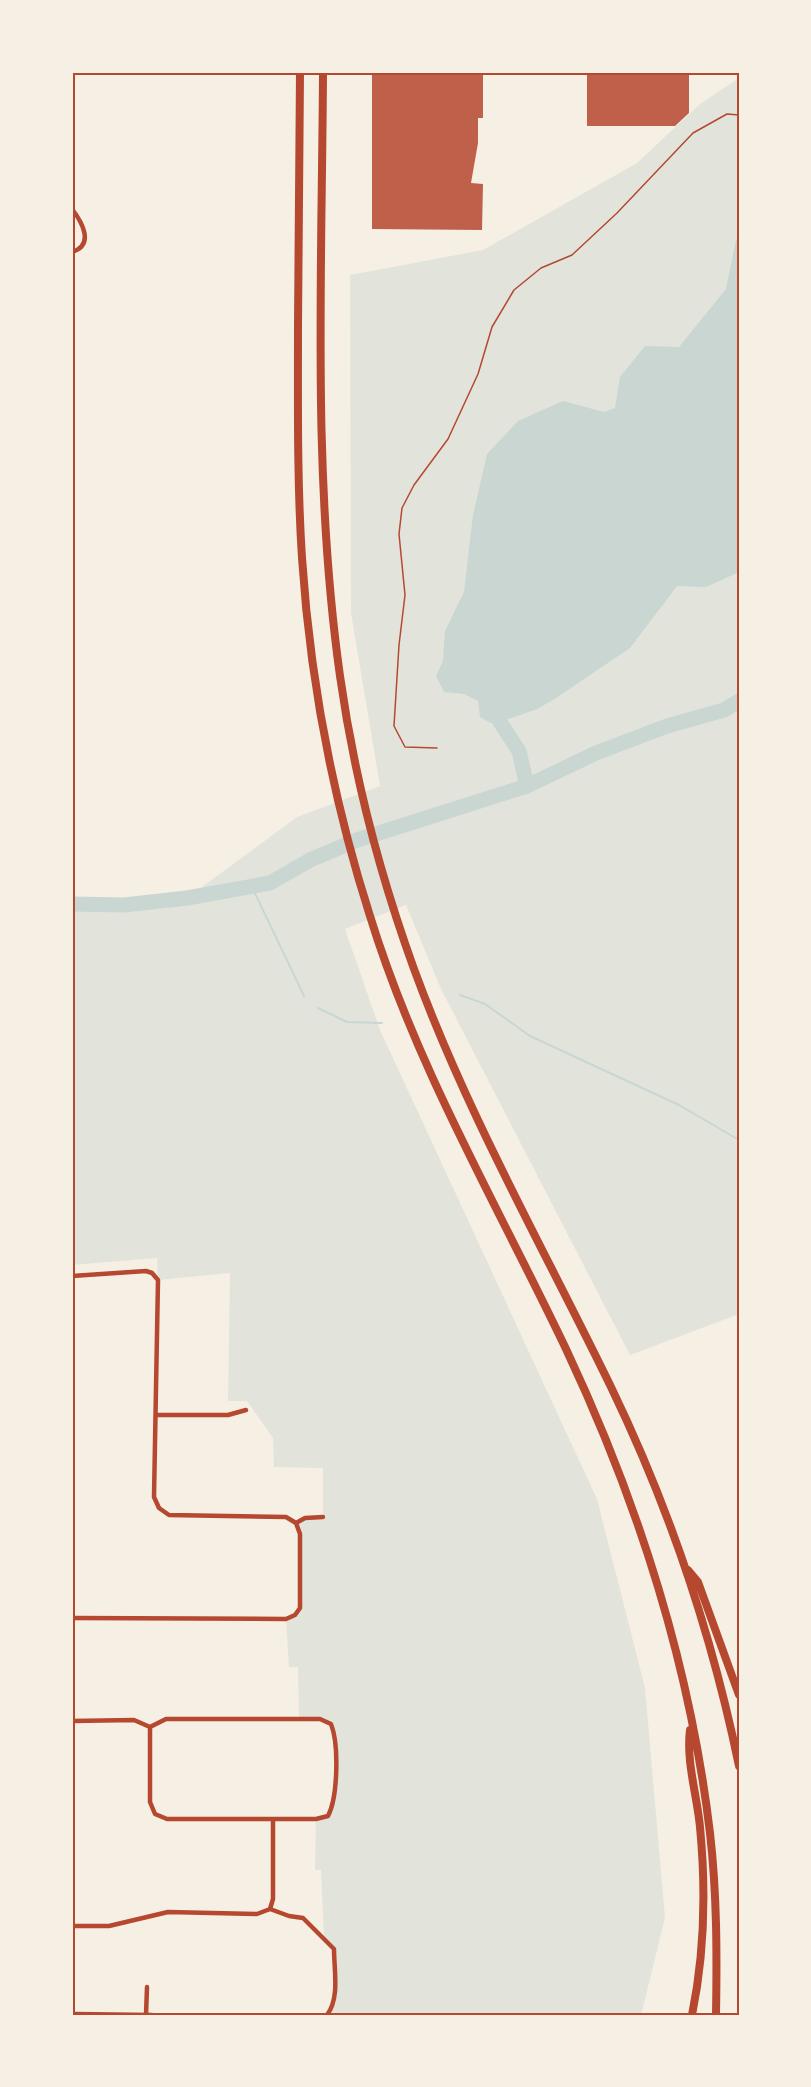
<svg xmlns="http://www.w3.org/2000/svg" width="811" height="2087" font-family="Raleway,sans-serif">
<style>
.green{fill:#e2e4dc}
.water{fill:#c9d6d2}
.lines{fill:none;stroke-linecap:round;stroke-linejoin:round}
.stream{stroke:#c9d6d2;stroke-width:2}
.river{stroke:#c9d6d2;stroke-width:15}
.building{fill:#bf614a}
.path{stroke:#b5482f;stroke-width:1.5}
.minor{stroke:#b5482f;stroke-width:4.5}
.motorway{stroke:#b5482f;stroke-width:8}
.neatline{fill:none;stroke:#b5482f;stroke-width:2}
</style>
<rect width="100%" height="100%" fill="#f6efe4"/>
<!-- green -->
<path class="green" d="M 739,78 L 739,1314 L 630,1355 L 441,989 L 406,905 L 345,929 L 380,1030 L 597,1499 L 645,1688 L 665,1918 L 641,2015 L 327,2015 L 333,2008 L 334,1950 L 324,1937 L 321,1870 L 315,1870 L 316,1819 L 328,1816 C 338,1797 339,1744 331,1724 L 320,1719 L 299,1719 L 298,1667 L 289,1667 L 286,1619 L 295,1615 L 300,1608 L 300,1534 L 296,1523 L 305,1518 L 323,1517 L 323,1468 L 274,1467 L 273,1438 L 247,1401 L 228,1401 L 230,1273 L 158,1280 L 157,1258 L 72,1265 L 72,904 L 124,905 L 187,898 L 297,817 L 380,786 L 351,613 L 350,275 L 483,250 L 637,163 L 700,104 Z"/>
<!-- water -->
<path class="water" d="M 739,238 L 739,572 L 706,587 L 677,586 L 630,648 L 553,700 L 537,709 L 500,722 L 491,723 L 480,717 L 478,701 L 464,694 L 444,692 L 436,676 L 443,661 L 445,631 L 464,592 L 473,515 L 487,454 L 518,421 L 563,401 L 604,412 L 615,408 L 620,377 L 645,346 L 679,347 L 726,289 L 736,240 Z"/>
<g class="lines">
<!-- stream -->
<path class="stream" d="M 251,885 L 304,996
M 460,995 L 485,1004 L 530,1036 L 679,1105 L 739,1140
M 318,1008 L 347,1022 L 382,1023"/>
<!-- river -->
<path class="river" d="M 500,722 L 519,751 L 527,786
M 72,904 L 124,905 L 187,898 L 270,883 L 310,860 L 357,840 L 527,786 L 596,753 L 667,726 L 724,710 L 739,701"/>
</g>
<!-- building -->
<path class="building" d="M 372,72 L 483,72 L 483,118 L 478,118 L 478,143 L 471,183 L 483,184 L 482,230 L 372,229 Z
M 587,73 L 599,73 L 599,75 L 689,75 L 689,113 L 675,126 L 587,126 Z"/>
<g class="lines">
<!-- path -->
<path class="path" d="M 605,72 L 739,73
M 437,748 L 405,747 L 394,726 L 399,645 L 405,595 L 399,534 L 402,508 L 414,485 L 448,439 L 478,374 L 492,327 L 514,290 L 541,268 L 572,255 L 617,213 L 693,133 L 727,114 L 739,115
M 739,885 L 739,890"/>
<!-- minor -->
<path class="minor" d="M 72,209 C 82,222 95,245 72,252
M 72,1276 L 146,1271 L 152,1273 L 158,1280 L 154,1497 L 159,1508 L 169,1515 L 286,1517 L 296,1523 L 300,1534 L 300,1608 L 295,1615 L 286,1619 L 72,1618
M 156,1415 L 228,1415 L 246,1410
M 296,1523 L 305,1518 L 323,1517
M 72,1721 L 134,1720 L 150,1727 L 166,1719 L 320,1719 L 331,1724 C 339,1744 338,1797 328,1816 L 316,1819 L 167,1819 L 155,1814 L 150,1802 L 150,1727
M 270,1909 L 289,1916 L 303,1918 L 334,1949 C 334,1970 340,1998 327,2015
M 72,1926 L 109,1926 L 168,1912 L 257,1914 L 270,1909 L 273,1899 L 273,1819
M 75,2014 L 152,2015
M 146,2015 L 147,1987"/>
<!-- motorway -->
<path class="motorway" d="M 300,72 C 299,156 299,241 298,325 C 298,403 297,481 302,558 C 310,680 333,800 370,916 C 417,1069 498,1206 566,1349 C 638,1502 690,1665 710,1833 C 717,1894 717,1954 716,2015
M 323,72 C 322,273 312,477 340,676 C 354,776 380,875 414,969 C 467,1114 544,1249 611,1387 C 669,1507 712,1635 739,1766
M 688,1570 L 698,1582 L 739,1695
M 690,1730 C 686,1762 697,1795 700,1827 C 706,1890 705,1952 692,2015"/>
</g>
<!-- border -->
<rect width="811" height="2087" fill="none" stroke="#f6efe4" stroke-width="147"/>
<rect x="74" y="74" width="664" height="1940" class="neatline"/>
</svg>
